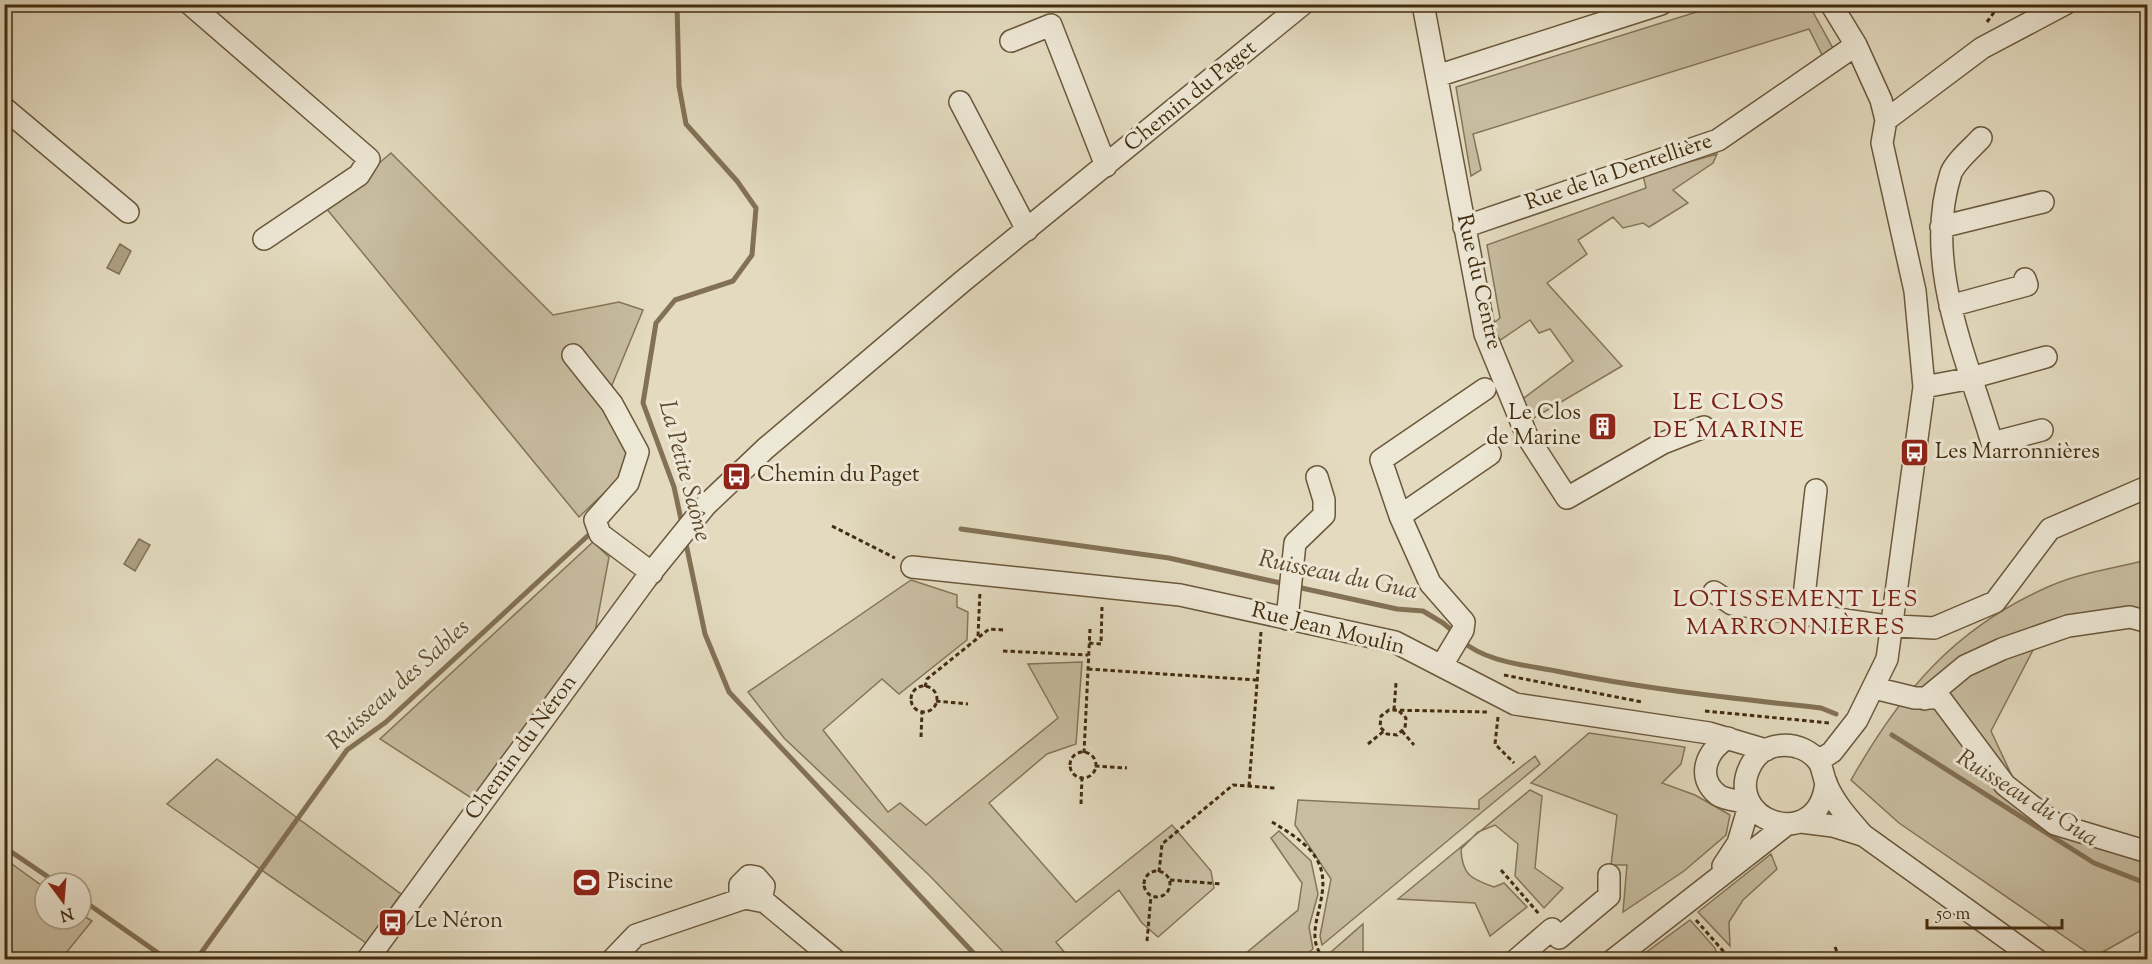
<svg xmlns="http://www.w3.org/2000/svg" width="2152" height="964" font-family="'Sorts Mill Goudy',serif">
<style>
.green{fill:#c8bda1;stroke:#867558;stroke-width:1.5}
.water{fill:#ad9f83;stroke:#837155;stroke-width:1.5}
.lines{fill:none;stroke-linecap:round;stroke-linejoin:round}
.stream{stroke:#837155;stroke-width:5}
.minor-casing{stroke:#6b583b;stroke-width:24}
.path{stroke:#432d0f;stroke-width:3;stroke-dasharray:4.5 3;stroke-linecap:butt}
.minor{stroke:#ede7d5;stroke-width:21}
.labels{text-anchor:middle;dominant-baseline:central;stroke-width:6;stroke-linejoin:round;paint-order:stroke}
.street-label{font-size:22px;fill:#432d0f;stroke:#ede7d5}
.poi-label{font-size:22px;fill:#432d0f;stroke:#ede7d5;text-anchor:start}
.neighbourhood-label{font-size:24px;letter-spacing:1.5px;fill:#7a1f14;stroke:#ede7d5}
.water-label{font-size:24px;font-style:italic;fill:#5e4a2c;stroke:#ede7d5}
</style>
<rect width="100%" height="100%" fill="#e3dabf"/>
<filter id="stains"><feTurbulence type="fractalNoise" baseFrequency=".00333" numOctaves="4"/><feColorMatrix values="0 0 0 0 .2 0 0 0 0 .09 0 0 0 0 .02 0 0 0 .5 -.17"/></filter>
<radialGradient id="worn" r=".72"><stop offset=".6" stop-color="#630" stop-opacity="0"/><stop offset="1" stop-color="#630" stop-opacity=".3"/></radialGradient>
<!-- green -->
<path class="green" d="M 1719,5 L 1809,5 L 1834,50 L 1823,57 L 1809,29 L 1473,134 L 1481,170 L 1471,176 L 1456,87 Z
M 391,153 L 553,315 L 619,302 L 643,310 L 612,385 L 632,450 L 620,478 L 579,517 L 326,208 Z
M 1717,154 L 1713,163 L 1673,190 L 1688,203 L 1649,227 L 1643,223 L 1623,228 L 1613,217 L 1578,240 L 1587,254 L 1547,283 L 1622,366 L 1529,421 L 1520,401 L 1573,361 L 1550,329 L 1539,333 L 1530,320 L 1496,343 L 1491,325 L 1500,318 L 1487,245 L 1646,188 L 1643,175 Z
M 593,542 L 609,557 L 595,632 L 473,799 L 380,739 Z
M 2147,560 L 2147,611 L 2046,625 L 1991,731 L 2012,776 L 2034,807 L 2147,850 L 2147,927 L 2094,957 L 1899,823 L 1851,780 C 1901,692 1954,628 2050,586 C 2079,573 2115,568 2147,560 Z
M 911,580 L 957,595 L 957,607 L 968,612 L 967,640 L 899,694 L 882,679 L 823,730 L 888,812 L 900,803 L 926,825 L 1058,718 L 1028,664 L 1082,662 L 1076,744 L 1047,754 L 989,803 L 1076,902 L 1172,825 L 1211,871 L 1214,888 L 1158,937 L 1142,923 L 1119,890 L 1056,942 L 1070,959 L 1010,959 L 930,876 L 784,738 L 748,692 Z
M 1589,733 L 1685,747 L 1681,764 L 1662,783 L 1695,795 L 1730,815 L 1726,835 L 1684,871 L 1623,912 L 1627,865 L 1611,865 L 1617,815 L 1531,783 Z
M 1535,756 L 1540,764 L 1322,945 L 1320,936 L 1331,879 L 1295,825 L 1298,800 L 1479,809 L 1479,800 Z
M 217,759 L 401,894 L 366,943 L 167,804 Z
M 1530,790 L 1542,796 L 1535,868 L 1563,888 L 1544,908 L 1515,876 L 1518,844 L 1495,825 L 1478,832 L 1461,849 C 1462,875 1471,879 1494,887 L 1504,883 L 1527,907 L 1490,936 L 1475,903 L 1398,899 Z
M 1279,831 L 1311,861 L 1318,894 L 1309,927 L 1313,949 L 1300,959 L 1239,959 L 1298,910 L 1302,883 L 1271,838 Z
M 1771,854 L 1777,869 L 1743,900 L 1729,922 L 1730,946 L 1698,912 Z
M 5,859 L 45,888 L 45,919 L 81,919 L 81,914 L 92,921 L 61,959 L 5,959 Z
M 1690,920 L 1715,948 L 1718,959 L 1637,959 Z
M 1363,924 L 1363,959 L 1323,959 Z"/>
<!-- water -->
<path class="water" d="M 120,244 L 131,251 L 119,274 L 107,268 Z
M 139,539 L 150,545 L 135,571 L 124,564 Z"/>
<g class="lines">
<!-- stream -->
<path class="stream" d="M 677,4 L 679,86 L 686,124 L 737,181 L 756,208 L 752,255 L 733,281 L 675,300 L 656,323 L 643,403 L 674,487 L 682,524
M 961,529 L 1169,558 L 1285,584
M 685,539 L 705,634 L 729,692 L 980,960
M 1297,587 L 1397,609 L 1423,611 L 1443,623 L 1455,633
M 1461,640 C 1485,662 1525,665 1556,671 C 1644,689 1732,698 1821,708 L 1836,714
M 1892,735 L 2094,863 L 2148,884
M 4,847 L 57,883
M 81,899 L 168,960
M 196,960 L 347,750 L 386,722 L 594,530"/>
<defs>
<path id="minor" d="M 190,4 L 369,159 L 359,175 L 264,239
M 1423,4 L 1485,334 L 1527,436 L 1567,498 L 1663,443 L 1704,427
M 1831,4 L 1856,45 L 1881,100 L 1886,120
M 1011,41 L 1051,25 L 1106,166
M 1437,76 L 1661,4
M 960,102 L 1027,230
M 4,108 L 128,212
M 1981,138 C 1972,148 1956,161 1951,173 C 1922,262 1967,358 1992,443 L 2042,430
M 1464,227 L 1718,140 L 1856,45
M 1941,227 L 2043,202
M 1950,306 L 2027,285 L 2025,279
M 573,355 L 612,404 L 638,452 L 628,483 L 595,520 L 600,534 L 652,573
M 1924,387 L 1967,379 L 2046,357
M 1400,516 L 1490,454
M 912,567 L 1180,595 L 1395,642 L 1515,704 L 1709,733 L 1766,750
M 1714,592 L 1732,604 L 1880,625 L 1934,628 L 1995,602 L 2050,529 L 2145,488
M 1802,614 L 1816,490
M 1287,619 L 1295,543 L 1324,515 L 1324,500 L 1317,477
M 1442,665 L 1463,630 L 1464,622 L 1430,583 L 1400,516 L 1381,460 L 1485,389
M 1874,688 L 1915,698 L 1940,698 L 2005,785 L 2055,824 L 2148,852
M 1925,699 L 1965,666 L 2002,649 L 2068,626 L 2130,617 L 2148,622
M 1818,761 L 1832,752 L 1857,720 L 1887,659 L 1924,387 L 1915,291 L 1882,143 L 1886,120 L 1982,48 L 2065,4
M 1826,782 C 1819,856 1719,820 1752,763 C 1766,739 1803,740 1819,762 C 1823,769 1823,776 1826,783 C 1834,803 1849,819 1863,835 L 2037,960
M 1801,822 L 1833,826 L 1862,835
M 1723,866 L 1738,843 L 1750,803 C 1741,801 1725,800 1718,795 C 1695,777 1707,750 1728,738
M 740,899 L 740,885 L 749,876 L 756,877 L 764,886 L 761,900
M 367,960 L 646,579 L 706,505 L 766,448 L 963,281 L 1303,4
M 612,960 L 636,935 L 745,898 L 765,902 L 835,960
M 1516,960 L 1552,929 L 1559,938 L 1609,896 L 1609,875
M 1613,960 L 1786,825"/>
</defs>
<!-- minor casing -->
<use href="#minor" class="minor-casing"/>
<!-- path -->
<path class="path" d="M 1987,22 L 2000,4
M 832,526 L 895,558
M 978,636 L 980,591
M 1089,643 L 1101,644 L 1102,607
M 1003,651 L 1088,655
M 1088,669 L 1256,680
M 1504,675 L 1642,702
M911 699a13 13 0 1 1 26 0a13 13 0 1 1-26 0Z
M 925,687 L 927,679 L 989,629 L 1005,630
M 936,701 L 968,704
M 1394,710 L 1396,683
M 1399,711 L 1406,718 L 1405,728 L 1397,735 L 1387,734 L 1380,727 L 1381,716 L 1389,710 L 1487,712
M 1705,711 L 1830,723
M 1498,717 L 1495,744 L 1514,763
M 1402,731 L 1414,745
M 921,737 L 922,712
M 1368,744 L 1384,731
M1070 765a13 13 0 1 1 26 0a13 13 0 1 1-26 0Z
M 1084,753 L 1090,629
M 1095,766 L 1127,768
M 1249,786 L 1261,632
M 1081,804 L 1082,777
M 1272,822 C 1285,830 1299,838 1310,850 C 1345,889 1294,931 1326,960
M 1501,870 L 1539,914
M1144 884a13 13 0 1 1 26 0a13 13 0 1 1-26 0Z
M 1159,872 L 1162,844 L 1233,785 L 1275,788
M 1170,880 L 1222,884
M 1696,920 L 1731,960
M 1147,941 L 1151,896
M 1835,947 L 1838,954 L 1865,955 L 1865,960"/>
<!-- minor -->
<use href="#minor" class="minor"/>
</g>
<!-- icons -->
<defs>
<symbol id="building-square" viewBox="-11 -11 22 22"><rect x="-9" y="-9" width="18" height="18" rx="4" fill="#8f2418" stroke="#ede7d5"/><path d="M-4-6H4V6H1V3H-1V6H-4ZM-2.5-4.3h1.7v1.8h-1.7ZM.8-4.3h1.7v1.8H.8ZM-2.5-1h1.7V.8h-1.7ZM.8-1h1.7V.8H.8Z" fill="#fff"/></symbol>
<symbol id="bus-square" viewBox="-11 -11 22 22"><rect x="-9" y="-9" width="18" height="18" rx="4" fill="#8f2418" stroke="#ede7d5"/><path d="M-5-6H5V4H4V6H2V4H-2V6H-4V4H-5ZM-3.5-4V0h7V-4ZM-3.5 1.2v1.5H-2V1.2ZM2 1.2v1.5H3.5V1.2Z" fill="#fff"/></symbol>
<symbol id="stadium-square" viewBox="-11 -11 22 22"><rect x="-9" y="-9" width="18" height="18" rx="4" fill="#8f2418" stroke="#ede7d5"/><path d="M0-5a6.5 5 0 1 0 0 10a6.5 5 0 1 0 0-10ZM-3.5-1.8h7v3.6h-7Z" fill="#fff"/></symbol>
</defs>
<g fill-rule="evenodd">
<use href="#building-square" x="1586" y="410" width="33" height="33"/>
<use href="#bus-square" x="1898" y="436" width="33" height="33"/>
<use href="#bus-square" x="720" y="460" width="33" height="33"/>
<use href="#stadium-square" x="570" y="866" width="33" height="33"/>
<use href="#bus-square" x="376" y="906" width="33" height="33"/>
</g>
<g class="labels">
<!-- street labels -->
<g class="street-label">
<text transform="translate(1191 97) rotate(-39)">Chemin du Paget</text>
<text transform="translate(1619 173) rotate(-19)">Rue de la Dentellière</text>
<text transform="translate(1478 282) rotate(77)">Rue du Centre</text>
<text transform="translate(1328 630) rotate(14)">Rue Jean Moulin</text>
<text transform="translate(522 748) rotate(-54)">Chemin du Néron</text>
</g>
<!-- poi labels -->
<g class="poi-label">
<text x="1581" y="414" text-anchor="end">Le Clos<tspan x="1581" dy="25">de Marine</tspan></text>
<text x="1935" y="453">Les Marronnières</text>
<text x="757" y="476">Chemin du Paget</text>
<text x="607" y="883">Piscine</text>
<text x="414" y="922">Le Néron</text>
</g>
<!-- neighbourhood labels -->
<g class="neighbourhood-label">
<text x="1729" y="403">LE CLOS<tspan x="1729" dy="28">DE MARINE</tspan></text>
<text x="1796" y="600">LOTISSEMENT LES<tspan x="1796" dy="28">MARRONNIÈRES</tspan></text>
</g>
<!-- water labels -->
<g class="water-label">
<text transform="translate(684 471) rotate(75)">La Petite Saône</text>
<text transform="translate(1338 576) rotate(12)">Ruisseau du Gua</text>
<text transform="translate(399 685) rotate(-42)">Ruisseau des Sables</text>
<text transform="translate(2027 799) rotate(32)">Ruisseau du Gua</text>
</g>
</g>
<!-- margin -->
<rect width="2152" height="964" fill="none" stroke="#e3dabf" stroke-width="24"/>
<rect x="6" y="6" width="2140" height="952" fill="none" stroke="#432d0f" stroke-width="3"/>
<rect x="12" y="12" width="2128" height="940" fill="none" stroke="#432d0f" stroke-width="1.5"/>
<!-- north arrow -->
<g transform="translate(63 901) rotate(164)"><circle r="28" fill="#ede7d5" stroke="#a99d86" stroke-width="1.5"/>
<path d="M0-4.5L10 22L0 15L-10 22Z" fill="#8f2418"/>
<text y="-9" font-size="16" font-weight="bold" text-anchor="middle" fill="#432d0f">N</text>
</g>
<!-- scale -->
<path d="M1927 919v9h135v-9" fill="none" stroke="#432d0f" stroke-width="3"/>
<text x="1936" y="919" font-size="18" fill="#432d0f" stroke="#ede7d5" stroke-width="4.5" paint-order="stroke">50 m</text>
<rect width="100%" height="100%" filter="url(#stains)"/>
<rect width="100%" height="100%" fill="url(#worn)"/>
</svg>
